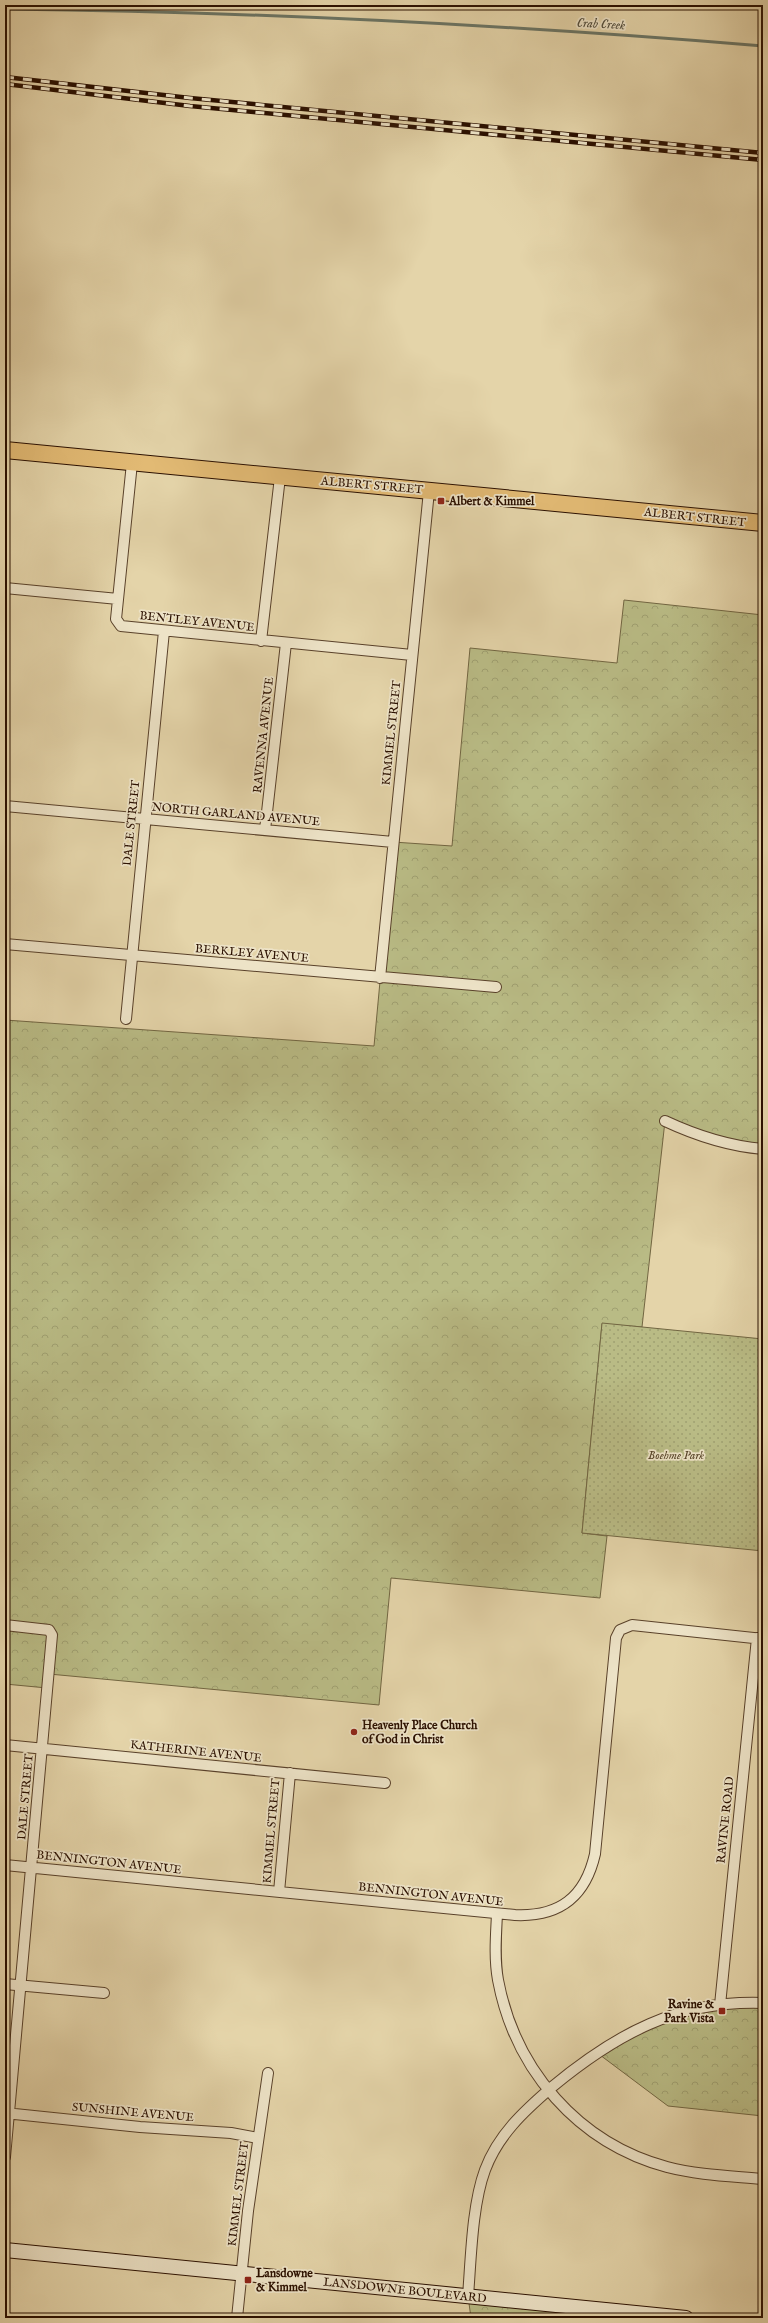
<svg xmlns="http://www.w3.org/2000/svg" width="768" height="2323" viewBox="0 0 768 2323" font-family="'IM FELL English',serif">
<defs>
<pattern id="forest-crowns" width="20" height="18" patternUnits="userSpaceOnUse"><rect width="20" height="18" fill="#b9bb85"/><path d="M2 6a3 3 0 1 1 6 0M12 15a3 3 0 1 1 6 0" fill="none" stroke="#9fa071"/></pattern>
<pattern id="park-dots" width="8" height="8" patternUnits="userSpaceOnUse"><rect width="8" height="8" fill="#b9bb85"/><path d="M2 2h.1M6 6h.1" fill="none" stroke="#9fa071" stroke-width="1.8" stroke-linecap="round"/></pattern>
</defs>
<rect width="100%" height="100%" fill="#e4d4a9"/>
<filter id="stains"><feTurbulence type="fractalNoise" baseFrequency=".005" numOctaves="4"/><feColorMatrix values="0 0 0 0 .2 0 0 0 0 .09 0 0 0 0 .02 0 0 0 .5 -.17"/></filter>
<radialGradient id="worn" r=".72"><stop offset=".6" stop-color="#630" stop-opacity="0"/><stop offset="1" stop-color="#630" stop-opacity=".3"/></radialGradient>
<path fill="url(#forest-crowns)" stroke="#726642" d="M624,600l139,15v534l-98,-28 -23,206 -40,-3 -20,209 25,3 -7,62 -209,-20 -12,127 -330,-31 -2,14 -42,-4v-664l369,26 19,-204 59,4 18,-198 147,15z
M763,2003v113l-95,-10 -72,-54 80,-38z
M468,2296l187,22h-184z"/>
<path fill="url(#park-dots)" stroke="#726642" d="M602,1323l161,16v212l-181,-18z"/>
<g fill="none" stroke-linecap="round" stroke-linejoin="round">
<path stroke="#6b7565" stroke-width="3" d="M5,9c253,3 506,16 758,37"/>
<g stroke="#59412a" stroke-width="12">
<path id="street" d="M132,463l-16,156 5,7 291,29
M5,588l113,11
M261,641l19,-164
M5,806l388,36
M265,830l21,-187
M5,944l491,43
M380,978l49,-487
M126,1019l38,-388
M665,1121c32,15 63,25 98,28
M5,1625l44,5 3,5 -47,522
M5,1745l380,38
M5,1865l510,50c44,2 70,-17 80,-61l21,-216 4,-8 12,-5 131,14
M279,1892l11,-119
M497,1914c-1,21 -3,44 1,66 17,90 80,163 169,187 31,8 64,9 96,12
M5,1984l99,9
M720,2005l37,-367
M5,2113l135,14 91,6 27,5
M468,2296c3,-37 4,-91 17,-126 13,-35 39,-59 67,-83 64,-53 126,-87 211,-84
M237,2318l11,-107 20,-138"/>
</g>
<g stroke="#2b1000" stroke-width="16">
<path id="secondary" d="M5,2250l681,68"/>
</g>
<g stroke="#2b1000" stroke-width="18">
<path id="primary" d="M5,450l758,73"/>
</g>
<use href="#street" stroke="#ede3c7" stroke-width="10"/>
<use href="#secondary" stroke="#ede3c7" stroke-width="14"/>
<use href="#primary" stroke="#e2ba74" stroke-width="16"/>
<g stroke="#2b1000" stroke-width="4.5">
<path id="rail" d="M5,77l185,21 573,55
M5,84l185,22 573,54"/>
</g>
<use href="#rail" stroke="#ede3c7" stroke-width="3" stroke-dasharray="9" stroke-linecap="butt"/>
</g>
<g fill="#8f2418" stroke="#ede3c7" stroke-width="1.5">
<rect x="437" y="497" width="8" height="8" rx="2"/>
<circle cx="354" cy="1732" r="4"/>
<rect x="718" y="2007" width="8" height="8" rx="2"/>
<rect x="244" y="2276" width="8" height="8" rx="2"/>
</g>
<g text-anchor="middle" stroke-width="3.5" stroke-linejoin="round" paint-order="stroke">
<g font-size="12" fill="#2b1000" stroke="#ede3c7">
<text transform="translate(372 485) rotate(5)" y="4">ALBERT STREET</text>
<text transform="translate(695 517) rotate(6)" y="4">ALBERT STREET</text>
<text transform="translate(197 621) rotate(6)" y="4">BENTLEY AVENUE</text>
<text transform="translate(391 733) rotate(-84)" y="4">KIMMEL STREET</text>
<text transform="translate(263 735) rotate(-84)" y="4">RAVENNA AVENUE</text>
<text transform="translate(236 814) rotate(5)" y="4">NORTH GARLAND AVENUE</text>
<text transform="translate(131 823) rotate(-84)" y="4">DALE STREET</text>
<text transform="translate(252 953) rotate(5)" y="4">BERKLEY AVENUE</text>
<text transform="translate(196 1751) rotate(6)" y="4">KATHERINE AVENUE</text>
<text transform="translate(25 1797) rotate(-85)" y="4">DALE STREET</text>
<text transform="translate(725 1820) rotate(-84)" y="4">RAVINE ROAD</text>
<text transform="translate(271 1831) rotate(-85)" y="4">KIMMEL STREET</text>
<text transform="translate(109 1862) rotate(6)" y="4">BENNINGTON AVENUE</text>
<text transform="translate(431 1894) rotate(6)" y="4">BENNINGTON AVENUE</text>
<text transform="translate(133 2112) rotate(5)" y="4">SUNSHINE AVENUE</text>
<text transform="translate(238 2194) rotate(-83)" y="4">KIMMEL STREET</text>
<text transform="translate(405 2290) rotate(6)" y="4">LANSDOWNE BOULEVARD</text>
</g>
<g font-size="12" font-weight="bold" fill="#2b1000" stroke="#ede3c7" text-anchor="start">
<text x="449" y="505">Albert &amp; Kimmel</text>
<text x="362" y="1729">Heavenly Place Church<tspan x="362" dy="14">of God in Christ</tspan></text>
<text x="714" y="2008" text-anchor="end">Ravine &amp;<tspan x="714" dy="14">Park Vista</tspan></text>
<text x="256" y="2277">Lansdowne<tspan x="256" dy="14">&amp; Kimmel</tspan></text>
</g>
<g font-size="12" font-style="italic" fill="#564328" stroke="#ede3c7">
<text x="676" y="1459">Boehme Park</text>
</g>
<g font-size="13" font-style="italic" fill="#504b3b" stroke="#ede3c7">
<text transform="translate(601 23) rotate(3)" y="5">Crab Creek</text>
</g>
</g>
<rect width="768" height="2323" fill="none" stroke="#e4d4a9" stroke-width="20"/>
<rect x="6" y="6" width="756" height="2311" fill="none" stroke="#2b1000" stroke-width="2"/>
<rect x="10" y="10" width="748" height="2303" fill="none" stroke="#2b1000"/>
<rect width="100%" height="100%" filter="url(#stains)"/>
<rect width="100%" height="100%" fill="url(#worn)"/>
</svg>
